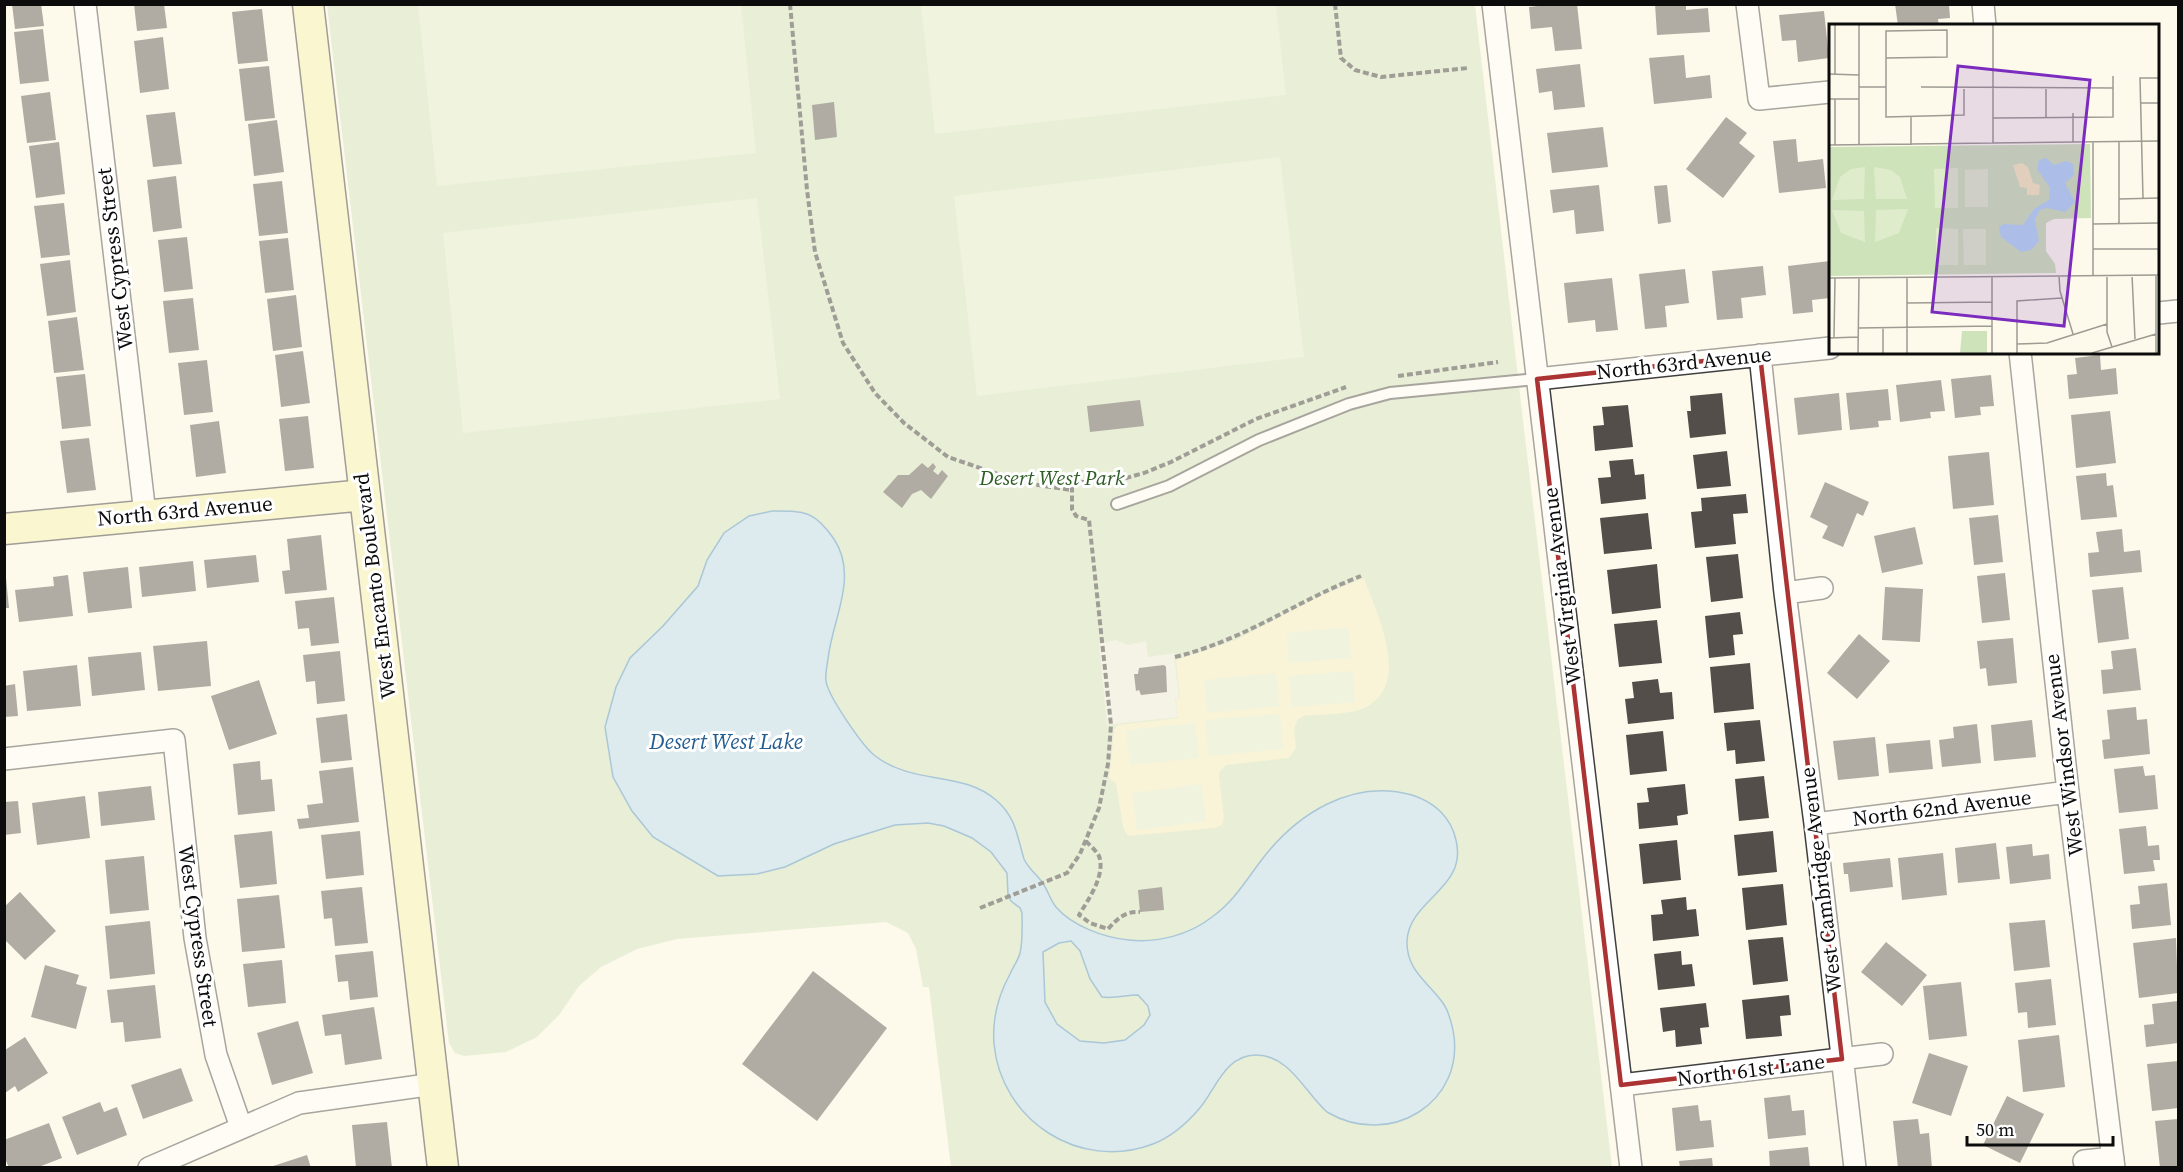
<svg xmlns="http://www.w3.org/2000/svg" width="2183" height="1172" viewBox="0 0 2183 1172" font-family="'Source Serif 4',serif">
<rect width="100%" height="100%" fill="#fdfaec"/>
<path fill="#cee3ba" d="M327,5h1148l49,424 88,738h-661l-22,-180h-6l-7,-38 -8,-16 -22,-11 -209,17 -40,10 -36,18 -22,19 -20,29 -22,22 -31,15 -42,4 -9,-3 -6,-10z"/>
<path fill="#f4eabe" d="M1364,578c13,37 49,106 0,130 -15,7 -43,6 -60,8l-6,3 -4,10 2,19 -7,10 -63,7 -6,6 -1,5 5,42 -2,7 -7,3 -87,8 -5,-9 -7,-44 -7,-4 5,-49 4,-5 60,-7 -2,-18 4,-1 -4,-39 60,-20 84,-44z"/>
<path fill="#dfeccb" d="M418,5h323l15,148 -319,33z
M921,5h355l10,90 -351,39z
M1280,157l24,200 -327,39 -23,-200z
M757,198l23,201 -317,34 -20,-200z
M1348,627l3,31 -62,5 -2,-30z
M1353,671l2,31 -63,5 -3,-31z
M1276,673l3,33 -72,7 -3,-33z
M1280,714l3,35 -74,7 -4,-36z
M1195,723l4,35 -69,7 -4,-35z
M1201,784l5,37 -69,9 -5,-37z"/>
<path fill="#ece8dd" d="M1116,640l12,5 18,-4 2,16 26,-4 5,46h-4l3,18 -71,8 -8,-82z"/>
<path fill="#b6d7ef" stroke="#4589be" stroke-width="1.5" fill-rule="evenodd" d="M772,511c32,0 42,-1 62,28 25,38 -2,81 -6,120 -1,7 -3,16 -2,22 2,15 36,64 48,74 39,31 88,15 122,45 20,17 21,36 28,59 4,9 12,15 18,23 6,8 8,18 14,25 16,19 49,31 73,33 29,3 60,-5 83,-23 21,-15 33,-35 48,-55 35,-47 91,-84 152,-67 22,7 39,22 44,45 12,49 -47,59 -49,101 -1,29 21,41 36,62 5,7 8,18 10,27 14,73 -64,119 -126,82 -22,-19 -37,-57 -71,-57 -31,0 -40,34 -57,54 -12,14 -28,28 -46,35 -74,28 -152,-24 -159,-100 -2,-25 4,-48 16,-70 3,-7 8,-13 10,-21 3,-13 2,-27 2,-40l-2,-5 -9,-7 -3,-6 -1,-22 -16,-21 -19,-14 -28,-12 -16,-3 -33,2 -61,19 -49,23 -28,7 -39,2 -65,-39 -21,-26 -19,-34 -8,-50 11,-40 14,-29 33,-32 35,-40 9,-26 17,-27 25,-17zM1071,941l9,10 10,28 12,18c13,2 23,-2 36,-2l10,11 2,9 -6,10 -19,15 -21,3 -24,-2 -23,-17 -12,-22 -2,-50 16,-9z"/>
<path fill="#534e49" d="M12,4h29l3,22 -29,3z
M134,4h30l3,24 -30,3z
M1555,4h22l5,45 -27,2 -3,-24 -21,2 -2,-22z
M1655,4h31v6l22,-2 2,24 -53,3z
M1895,4h54l1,14 -12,1 1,7h-41z
M262,9l6,52 -30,3 -6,-52z
M1824,11l5,47 -31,4 -2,-22 -14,1 -3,-26z
M43,29l6,52 -29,3 -6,-52z
M163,37l6,52 -29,4 -6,-52z
M1684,55l2,23 24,-3 2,23 -58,6 -5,-46z
M1580,64l5,43 -31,3 -2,-19 -13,2 -3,-24z
M269,66l6,52 -30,3 -6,-52z
M50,92l6,48 -29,3 -6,-47z
M834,102l3,35 -22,3 -3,-35z
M175,112l7,52 -29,3 -7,-52z
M1726,117l21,16 -8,10 16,13 -32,42 -37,-29z
M277,120l7,52 -30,4 -6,-52z
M1603,127l5,40 -56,6 -5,-40z
M1796,139l2,23 25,-3 3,29 -47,5 -6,-52z
M59,142l6,52 -29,4 -7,-52z
M176,176l6,52 -29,4 -6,-52z
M282,181l6,52 -29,3 -6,-52z
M1599,185l5,46 -28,3 -2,-24 -21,3 -3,-23z
M1667,185l4,37 -13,2 -4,-38z
M64,203l6,52 -29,3 -7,-52z
M187,237l6,52 -29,3 -6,-52z
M288,238l6,52 -29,3 -6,-52z
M70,260l6,52 -29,4 -7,-52z
M1830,261v37l-18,2 1,12 -20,2 -5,-48z
M1763,266l3,29 -25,3 2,20 -26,2 -5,-49z
M1685,269l4,34 -24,3 2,21 -22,2 -6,-55z
M1612,278l6,52 -22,2 -1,-12 -27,3 -4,-40z
M296,295l6,52 -29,4 -6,-52z
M193,298l6,52 -30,3 -6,-52z
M77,317l7,53 -30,3 -6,-52z
M303,351l7,52 -29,4 -6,-52z
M2100,355l1,15 15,-2 2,26 -49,5 -2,-24 10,-1 -2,-16z
M207,360l6,52 -29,3 -6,-52z
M85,374l6,52 -29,3 -6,-52z
M1991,375l3,31 -14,1 1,8 -26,3 -4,-39z
M1941,380l4,31 -15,1 1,6 -31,4 -4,-37z
M1888,389l3,31 -13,1 1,6 -29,3 -4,-37z
M1722,393l4,41 -36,4 -3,-27h4l-1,-15z
M1839,393l3,37 -44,5 -4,-37z
M1140,400l4,26 -54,6 -3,-26z
M1628,405l5,42 -38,4 -2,-25 11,-1 -2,-18z
M2110,411l6,52 -40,5 -5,-53z
M308,416l6,52 -29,3 -6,-52z
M219,421l7,52 -30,4 -6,-52z
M89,438l7,52 -29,3 -7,-52z
M1727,451l4,35 -34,3 -4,-34z
M1989,452l5,53 -41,4 -5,-53z
M1633,459l2,16 9,-1 2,25 -45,5 -3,-26 13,-1 -2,-16z
M922,463l6,5 5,-5 3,4 -3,4 5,4 4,-5 6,6 -17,23 -10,-9 -9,4 -10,14 -19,-16 15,-17h11z
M2106,473l1,13 6,-1 4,32 -36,3 -5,-44z
M1825,482l44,20 -6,14 -6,-3 -14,34 -21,-9 6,-12 -18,-9z
M1746,494l2,19 -15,1 3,30 -41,4 -4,-36 11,-1 -1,-13z
M1648,513l4,36 -48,5 -4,-36z
M1998,515l5,47 -29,3 -5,-47z
M1915,527l8,37 -41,9 -8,-37z
M2122,529l2,23 16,-2 2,22 -52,5 -2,-24 11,-1 -3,-20z
M321,535l6,55 -42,4 -3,-23 8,-1 -3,-31z
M1738,554l5,44 -32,4 -5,-45z
M256,555l3,27 -52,6 -3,-28z
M193,561l3,30 -54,6 -3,-30z
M1657,564l4,44 -49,6 -5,-44z
M128,567l4,41 -44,5 -5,-41z
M2005,573l5,47 -28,3 -5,-47z
M68,575l5,41 -54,6 -4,-32 39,-4 -1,-9z
M4,578h2l3,30h-5z
M1885,587l38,2 -3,53 -38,-2z
M2123,587l6,52 -31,4 -6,-53z
M334,597l5,46 -28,3 -2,-18 -11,1 -3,-28z
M1740,612l3,22 -10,1 2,20 -26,3 -4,-42z
M1657,620l5,43 -43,4 -5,-43z
M1859,634l31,27 -33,38 -30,-26z
M2013,638l4,45 -29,3 -2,-18 -6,1 -3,-28z
M207,641l4,45 -53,5 -5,-45z
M2136,648l5,42 -38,4 -2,-24 12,-1 -2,-18z
M340,651l5,50 -28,3 -2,-23 -9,1 -3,-27z
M141,652l4,38 -53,6 -4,-39z
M1750,663l4,46 -40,4 -4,-46z
M77,665l4,41 -54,5 -4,-40z
M1164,665l2,2 1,25 -26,3 -2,-5 -3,1 -2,-17h4l1,-6z
M1658,679l2,14 12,-1 2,27 -46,5 -3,-25 9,-1 -2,-16z
M259,680l18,54 -48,16 -18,-54z
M15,684l3,32 -14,1v-31z
M2136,707l1,13 10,-1 3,35 -46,5 -2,-19 8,-1 -3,-29z
M347,714l5,46 -31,3 -5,-45z
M1760,720l5,41 -29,3 -1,-14 -8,1 -3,-28z
M2032,720l4,37 -42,4 -3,-36z
M1977,724l4,39 -39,4 -3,-27 15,-2 -1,-11z
M1663,731l4,40 -37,4 -4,-40z
M1875,737l4,39 -41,4 -5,-39z
M1930,740l3,29 -44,4 -3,-29z
M260,761l1,19 11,-1 3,32 -37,4 -5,-51z
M2143,766l2,10 10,-1 3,34 -39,4 -5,-44z
M353,767l6,55 -60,7 -2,-10 12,-1 -2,-13 16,-2 -4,-32z
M1764,776l5,42 -30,3 -4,-42z
M1685,784l3,30 -11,2 1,9 -39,4 -2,-26 12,-1 -2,-14z
M151,786l4,34 -54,6 -3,-34z
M85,796l5,42 -53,7 -5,-42z
M18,801l3,32 -17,2v-33z
M2146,826l2,20 11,-1 1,15h-7l2,11 -31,3 -5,-45z
M272,831l5,53 -37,4 -6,-53z
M360,831l4,44 -38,4 -5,-44z
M1773,831l4,41 -39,4 -4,-41z
M1677,840l4,40 -38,4 -4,-40z
M1996,843l4,36 -42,4 -3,-35z
M2032,844l1,12 16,-2 2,25 -41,5 -4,-37z
M1943,853l4,42 -45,5 -4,-42z
M144,856l5,54 -39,4 -5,-54z
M1890,858l3,29 -43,5 -2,-18h-4l-1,-11z
M2167,883l4,42 -39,4 -2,-24 10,-1 -2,-18z
M1783,884l4,41 -41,5 -4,-42z
M362,887l6,56 -33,3 -3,-28 -8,1 -3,-28z
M1162,887l2,23 -24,2 -2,-22z
M20,892l36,39 -31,29 -21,-21v-32z
M279,895l6,53 -43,4 -5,-53z
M1686,897l1,13 9,-1 3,27 -46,5 -2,-26 12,-1 -2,-14z
M2045,920l5,47 -36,4 -5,-48z
M150,921l5,53 -45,5 -5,-53z
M1783,937l5,44 -35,4 -5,-45z
M2176,938l2,55 -39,5 -6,-55z
M1886,942l41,33 -25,31 -41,-34z
M373,951l5,46 -28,3 -2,-19 -10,1 -3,-27z
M1681,951l1,14 10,-1 3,22 -37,4 -4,-36z
M282,960l4,43 -38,4 -5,-43z
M45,965l34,10 -3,9 11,3 -11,42 -45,-12z
M813,971l74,57 -70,93 -75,-57z
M2051,979l5,46 -28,3 -1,-16 -9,1 -3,-30z
M1961,982l6,54 -38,4 -6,-54z
M155,985l6,53 -36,4 -2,-20 -12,1 -4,-33z
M1789,995l2,20 -11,1 2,20 -36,3 -4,-39z
M2178,1001v42l-32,4 -2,-22 10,-1 -2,-20z
M1706,1003l3,24 -9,1 2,16 -26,3 -1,-17 -12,2 -3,-24z
M374,1007l8,52 -37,6 -4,-31 -16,2 -3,-21z
M298,1021l15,52 -41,12 -15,-52z
M2059,1035l6,52 -42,5 -5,-52z
M25,1037l23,36 -30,19 -3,-6 -10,7v-43z
M1929,1053l39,13 -17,50 -39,-13z
M2178,1061v47l-26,3 -5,-47z
M181,1068l12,33 -50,18 -12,-34z
M1790,1095l2,16 12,-1 2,25 -38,4 -4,-41z
M2007,1096l37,18 -24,49 -37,-18z
M100,1102l4,10 13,-5 10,28 -50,20 -15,-38z
M1698,1105l2,16 11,-1 3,27 -38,4 -4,-43z
M1918,1119l2,15 9,-1 3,35h-34l-5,-47z
M2178,1119v49h-18l-5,-47z
M387,1122l5,46h-36l-4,-43z
M49,1123l13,35 -26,10h-27l-5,-12v-16z
M1808,1147l2,21h-40l-1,-17z
M307,1155l4,13h-41v-1z
M1712,1158l1,10h-33l-1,-7z"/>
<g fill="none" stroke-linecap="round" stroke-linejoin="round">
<g stroke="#3f3f3f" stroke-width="14">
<path id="lane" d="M1117,504l52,-18 90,-46 90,-36 41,-11 147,-14"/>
</g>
<g stroke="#3f3f3f" stroke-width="24">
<path id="street" d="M85,4l60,510
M1493,4l138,1164
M1747,4l12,95 71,-7
M1983,4l2,22
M2158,313l20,-2
M2020,352l48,440 46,376
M1760,355l25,238 30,231 40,344
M1537,379l293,-31
M1785,593l37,-5
M4,759l170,-19 21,198 21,117 25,72
M1815,824l253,-32
M1621,1085l261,-31
M2084,1161l29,-3
M149,1168l150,-65 135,-19"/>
</g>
<g stroke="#2e2e2e" stroke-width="33">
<path id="secondary" d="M308,4l135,1164
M4,529l361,-34"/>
</g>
<path stroke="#2e2e2e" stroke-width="4" stroke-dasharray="6 3" stroke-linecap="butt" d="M790,4l17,186 8,62 28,91 32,50 29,30 44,34 76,26 47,7
M1335,4l6,54 14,12 26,7 87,-9
M1398,376l100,-14
M1175,657c70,-17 121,-56 186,-81
M1086,841c4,5 10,9 13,15 7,19 -11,44 -20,59l11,8 18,6c9,-10 17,-18 32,-17
M980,908l87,-35 13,-19 19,-46 9,-44 3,-39 -22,-205 -13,-4 -4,-7v-26l54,-5 18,-5 27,-11 85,-43 90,-32"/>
<use href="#lane" stroke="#fff" stroke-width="10"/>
<use href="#street" stroke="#fff" stroke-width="21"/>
<use href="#secondary" stroke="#f6f1ae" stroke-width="30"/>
</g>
<path d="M0 0H2183V1172H0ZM1760,355l82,704 -221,26 -84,-706z" fill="#fdfaec" fill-opacity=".55" fill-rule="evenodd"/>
<path fill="none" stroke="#ac3334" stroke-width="4.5" stroke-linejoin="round" d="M1760,355l82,704 -221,26 -84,-706z"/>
<g text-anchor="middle" stroke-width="6" stroke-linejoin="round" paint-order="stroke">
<g font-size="21" fill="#0c0c0c" stroke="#fff">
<text transform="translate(115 259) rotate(-97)" y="7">West Cypress Street</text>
<text transform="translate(1684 363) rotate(-6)" y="7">North 63rd Avenue</text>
<text transform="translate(185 511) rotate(-5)" y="7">North 63rd Avenue</text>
<text transform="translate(375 586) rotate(-97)" y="7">West Encanto Boulevard</text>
<text transform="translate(1562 586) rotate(-97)" y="7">West Virginia Avenue</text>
<text transform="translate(2064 755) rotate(-97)" y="7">West Windsor Avenue</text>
<text transform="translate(1942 808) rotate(-7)" y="7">North 62nd Avenue</text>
<text transform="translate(1821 880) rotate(-97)" y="7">West Cambridge Avenue</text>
<text transform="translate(198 936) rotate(82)" y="7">West Cypress Street</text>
<text transform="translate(1751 1070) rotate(-7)" y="7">North 61st Lane</text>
</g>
<g font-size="21" font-style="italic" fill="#2d5c24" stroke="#fff">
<text x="1052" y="485">Desert West Park</text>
</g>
<g font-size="22" font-style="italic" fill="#235c8f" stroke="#fff">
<text x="726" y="749">Desert West Lake</text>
</g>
</g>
<g transform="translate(1829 24)">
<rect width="330" height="330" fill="#fdfaec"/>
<path d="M261,120l1,74 -37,1 -8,4v28l9,13 1,9 -227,3v-129zM133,307h25v22h-27z" fill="#cee3ba"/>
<path d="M193,139l6,4 5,16 7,2 -1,10h-12v-7l-7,-1 -7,-22z" fill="#f4eabe"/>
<path d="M36,143l-1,32 -32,1 8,-23 11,-8zM45,143l17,3 9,7 7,22h-31zM129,144v40h-23l-1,-39zM159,145v38h-23v-37zM79,185l-9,24 -24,9 1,-32zM3,186l32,1 1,31 -24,-9zM107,204l22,1v36h-22zM134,205h23v36h-22z" fill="#dfeccb"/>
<path d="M217,134l8,7 12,-4 7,3 1,11 -9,8 10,19 -10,10 -18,-4 -7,2 -5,9 4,22 -8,9 -10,2 -20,-15 -2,-10 5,-3 19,1 11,-16 15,-9 1,-12 -13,-19 2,-9z" fill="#b6d7ef"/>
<path fill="none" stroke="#9d9b92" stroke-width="1.5" d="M30,1v120M57,34l61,-1v-27l-61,1v86l78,-2v-26M0,50l30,1M6,50v-49M30,63h27M92,63l192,1M217,65v28M0,75h30M6,75v46M311,79h19M244,89v29M82,92v29M164,94l120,-1v-41M290,118v82M164,119v-118M0,121l330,-4M314,174l-3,-120h19M290,175l40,-1M264,200l66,-1M264,225h66M264,251v-133M278,251v57l5,15M303,251l3,64M327,251v78M230,252l1,15 13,43M78,253v76M0,254l330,-3M78,279l85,-1M30,304l133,-2M5,313l1,-59M0,314l29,-1M188,320l30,-1 60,-19M29,329l1,-75M54,329v-26M163,329v-76M188,329v-52l45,-3M263,329l64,-19"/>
<path fill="#7b2cbf" fill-opacity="0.15" stroke="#7b2cbf" stroke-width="3" d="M129,42l132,14 -26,246 -132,-14z"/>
<rect width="330" height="330" fill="none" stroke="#0c0c0c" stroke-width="3"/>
</g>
<rect width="2183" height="1172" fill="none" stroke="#0c0c0c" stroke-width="12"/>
<path d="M1967 1136v9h146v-9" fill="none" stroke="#0c0c0c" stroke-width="3"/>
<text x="1976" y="1136" font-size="18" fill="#0c0c0c" stroke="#ffffff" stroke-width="4.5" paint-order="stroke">50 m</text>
</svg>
